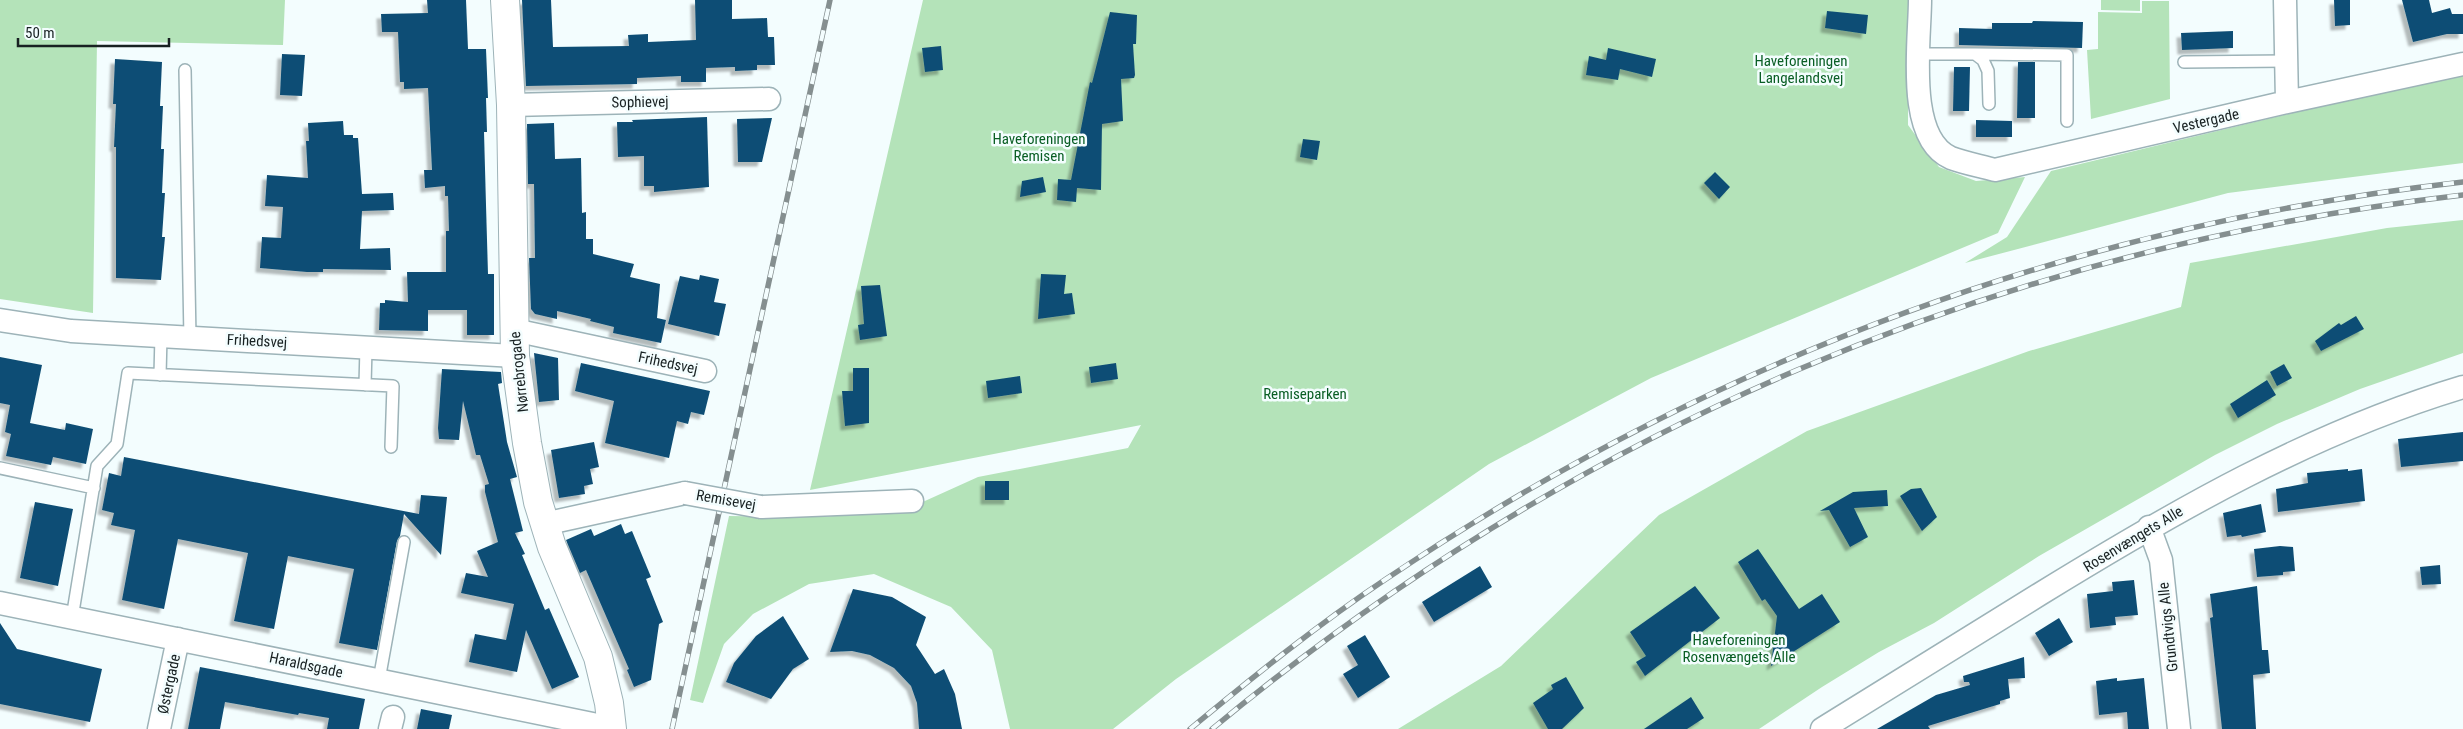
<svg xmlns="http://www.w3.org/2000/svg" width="2463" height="729" viewBox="0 0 2463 729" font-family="'Roboto Condensed',sans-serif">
<defs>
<filter id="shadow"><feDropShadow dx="-4.5" dy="4.5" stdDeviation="1" flood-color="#0004"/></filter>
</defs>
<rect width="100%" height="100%" fill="#f3fdfe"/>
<path fill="#b4e3b9" d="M0,0h285l-2,45 -186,-4 -4,272 -93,-14z
M923,0h985v125l31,42 37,14 49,-4 -27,56 -347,145 -162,86 -313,215 -63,50h-103l-18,-79 -41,-43 -77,-33 -65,10 -56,30 -29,30 -21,59 -13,-3 39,-184 92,1 84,-7 73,-33 150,-29 13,-23 -331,65z
M2101,0h39v11l-39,-1z
M2142,1h27l1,98 -79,20 -4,-69 11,-1v-37l44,1z
M2463,72v91l-235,30 -263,70 42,-26 44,-66z
M2463,220v133l-103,36 -83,35 -62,31 -176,101 -105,67 -55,29 -57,35 -63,42h-361l103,-63 158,-151 148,-84 222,-80 152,-44 9,-44 197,-35z"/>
<path fill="#0f4e74" filter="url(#shadow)" d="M427,0h39l2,49h18l2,49h-2l1,34h-3l2,73 2,69h6v61h-27v-25h-39v21l-49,-1 1,-27h5v-3l23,2 -1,-30h39v-41h3l-1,-35h-3v-10l-20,2 -1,-18h8l-4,-82 -24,1v-7h-4l-2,-50h-16l-1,-18 47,-1z
M522,0h29l2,47 76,-1 -1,-11 20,-1v8l48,-2 -1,-40h37v19l35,-1 1,19h6l1,28h-18v5l-22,1v-4l-29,1v14h-25v-6l-44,2v6l-111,2z
M2334,0h16v25l-15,1z
M2402,0h27l3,13 18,-5 2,6h11v20h-16l-34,8z
M1827,11l41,4 -2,19 -41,-6z
M1110,12l27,3 -1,29h-3l2,31 -1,3 -13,1 2,42 -21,3 -1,66 -24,-2 -1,14 -19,-2 1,-21 13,1 19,-98 2,1z
M2033,21l50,1 -1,26 -123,-3v-17l33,1v-6h40z
M2233,31v17l-51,2 -1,-17z
M941,46l2,24 -18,2 -3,-24z
M1608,48l48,11 -4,18 -32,-8 -2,11 -32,-5 3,-19 17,4z
M282,54l23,1 -3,41 -22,-1z
M115,59l47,3 -2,44h3l-2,43h3l-2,44h3l-3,44h3l-4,43 -45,-2v-131h-2l2,-43h-3z
M2018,62h17v56h-18z
M1954,67h16l-1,44h-16z
M707,117l2,70 -55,5v-6h-10v-30l-26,1 -1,-35h16l-1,-2z
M772,118l-10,44h-24l-1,-43z
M1976,120l36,1v16h-36z
M343,121l1,14h9v3h5l4,56 31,-1 1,17 -32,1 -2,38 30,-1 1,22 -68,-1v3h-16l-47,-4 2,-31 19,1 2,-31 -18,-1 2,-31 41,3 -2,-37h3l-1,-18z
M554,123l1,36 26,-1 1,55 4,-1v27h7v15l41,10 -4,13 30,7 -3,34 9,2 -5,23 -48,-10 1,-6 -24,-6 1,-2 -34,-8v8l-22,-5 -4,-5 -2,-51h6l-1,-74h-6l-1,-60z
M1303,139l17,2 -3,19 -17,-3z
M1715,172l15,15 -11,12 -15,-16z
M1043,177l3,15 -26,5 2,-16z
M1041,274l25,1 -2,19 8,-1 3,21 -37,5z
M700,275l19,4 -5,23 12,2 -7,32 -51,-12 12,-48 19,4z
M880,285l7,51 -27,4 -2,-15 6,-1 -3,-38z
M2356,316l8,13 -43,22 -6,-10 24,-18 2,2z
M534,353l24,5 1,42 -20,2z
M0,357l42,8 -12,58 35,7 1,-7 27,6 -7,35 -33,-7 -2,8 -45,-9 5,-22 -6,-2 5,-27 -10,-2z
M581,363l129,28 -6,24 -13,-3 -3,12 -11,-3 -8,37 -64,-15 9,-42 -39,-10z
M1116,363l2,16 -27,4 -2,-16z
M2284,364l8,14 -15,8 -7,-14z
M853,368h16v55l-24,3 -3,-35h11z
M442,369l59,3 1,11 -4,1 9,58 10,35 -7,2 13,52 -8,2 10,21 -3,1 23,55 4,-2 30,69 -27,12 -26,-59 -9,42 -48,-10 6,-28 31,6 8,-36 -53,-11 5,-20 22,4 -11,-26 21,-9 -13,-50v-7l4,-1 -9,-29h-4l-13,-54 -4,39 -20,-1 -1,-11z
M1020,376l2,17 -34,5 -2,-17z
M2267,380l9,15 -38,23 -8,-14z
M2463,432v29l-62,6 -3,-28z
M594,442l5,25 -9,2 3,15 -9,2 1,8 -26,4 -8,-48z
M124,457l295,57 2,-19 26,2 -6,58 -37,-41 -4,22 -3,5 -20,109 -38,-7 15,-74 -66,-13 -14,73 -40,-8 14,-68 -70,-14 -14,70 -42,-9 13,-70 -24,-5 3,-12 -12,-3 7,-37 12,3z
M2348,469v2l14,-2 3,32 -87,11 -2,-23 32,-6 -1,-10z
M985,481h24v19h-24z
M1921,488l16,29 -15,14 -22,-35 11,-7z
M1887,490l1,16 -34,2 14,29 -18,10 -21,-37 -9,1 33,-19z
M35,502l38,7 -15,77 -38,-8z
M2261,504l5,28 -24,5 -1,-2 -14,2 -4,-24z
M621,524l4,10 7,-3 19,46 -5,2 17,43 -4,2 -8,56 -17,7 -7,-17 2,-1 -43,-99 -6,3 -14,-33 25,-11 3,7z
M2280,546l13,1 2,24 -12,1v3l-26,2 -3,-28z
M1758,549l41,60 23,-15 18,28 -69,44 6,-50 -12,-17 -3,2 -24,-39z
M2440,565l1,19 -19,1 -2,-18z
M1480,566l12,21 -58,35 -12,-20z
M2134,580l4,35 -23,2 1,8 -26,3 -3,-34 26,-3 -1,-9z
M1695,586l25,32 -75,58 -9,-14 10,-6 -16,-24z
M2257,586l5,64h6l2,23 -17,2 3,54h-34l-12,-111 3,-1 -3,-23z
M853,589l39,8 34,20 -10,28 19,29 9,-5 11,25 7,35h-43l-2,-26 -6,-17 -17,-18 -24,-13 -18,-4 -22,1z
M783,616l26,43 -16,10 -22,30 -45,-17 8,-19 22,-27z
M2059,618l14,24 -24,14 -14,-23z
M0,623l17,26 85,20 -12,53 -90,-18z
M1365,635l25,42 -32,21 -15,-24 15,-9 -11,-19z
M2024,657l1,21 -17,1 2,19 -10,3v3l-72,22 2,3h-53l59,-34 34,-10 -1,-3h-5l-1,-6z
M200,667l165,32 -6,30h-32l2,-11 -30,-5 -1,2 -73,-13 -5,27h-32z
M1566,677l18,31 -22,21h-14l-15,-26 20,-14 -2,-4z
M2117,678v3l27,-3 5,51h-21l-1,-17 -28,3 -3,-34z
M1691,697l13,21 -17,11h-43z
M421,709l31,6 -3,14h-32z"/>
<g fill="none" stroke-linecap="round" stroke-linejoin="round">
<g stroke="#9db3b8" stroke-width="14">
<path id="service" d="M1919,54h56l8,6 5,11 1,33
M1975,54l92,1v66
M2184,62l102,-1
M185,70l5,268
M160,375l1,-39
M365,385l1,-37
M0,468l94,20
M72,618l25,-152 20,-22 11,-71 265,13 -2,61
M379,680l25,-138"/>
</g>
<g stroke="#9db3b8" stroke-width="25">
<path id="minor" d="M1920,0c0,41 -15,138 31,158 13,5 30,8 44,12l292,-68 176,-38
M2285,0l2,102
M511,105l258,-6
M0,320l71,11 444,25
M514,330l191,41
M761,507l151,-6
M544,524l141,-31
M2149,527l12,33 18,169
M0,603l612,125
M159,729l19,-90
M390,729l3,-12
M1822,729c73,-45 146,-90 218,-135 135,-83 270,-161 423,-207"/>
</g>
<g stroke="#9db3b8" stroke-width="30">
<path id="tertiary" d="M505,0l6,105 4,251 12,87 11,59 14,45 46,110 11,46 3,26"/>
</g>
<use href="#service" stroke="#fff" stroke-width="11"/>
<use href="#minor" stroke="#fff" stroke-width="22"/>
<use href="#tertiary" stroke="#fff" stroke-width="28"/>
<g stroke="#858f90" stroke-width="5.5">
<path id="rail" d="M672,729l158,-729
M1190,729c63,-52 127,-104 196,-150 327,-220 685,-353 1077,-397
M1212,729c362,-300 783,-480 1251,-534"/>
</g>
<use href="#rail" stroke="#f3fdfe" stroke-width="4" stroke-dasharray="11" stroke-linecap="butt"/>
<g stroke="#9db3b8" stroke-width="25" stroke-linecap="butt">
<path id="minor-bridge" d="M685,493l76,14"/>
</g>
<use href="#minor-bridge" stroke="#fff" stroke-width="22"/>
</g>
<g text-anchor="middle" stroke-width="5" stroke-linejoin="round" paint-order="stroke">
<g font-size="15" fill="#095e24" stroke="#f3fdfe">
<text x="1801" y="66">Haveforeningen<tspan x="1801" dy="17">Langelandsvej</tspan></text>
<text x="1039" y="144">Haveforeningen<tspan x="1039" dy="17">Remisen</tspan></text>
<text x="1305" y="399">Remiseparken</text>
<text x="1739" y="645">Haveforeningen<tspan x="1739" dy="17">Rosenvængets Alle</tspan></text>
</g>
<g font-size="15" fill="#182122" stroke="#f3fdfe">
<text transform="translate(640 102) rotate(-1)" y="5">Sophievej</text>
<text transform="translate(2206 121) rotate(-13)" y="5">Vestergade</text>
<text transform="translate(257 341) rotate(3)" y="5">Frihedsvej</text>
<text transform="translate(668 363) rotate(12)" y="5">Frihedsvej</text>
<text transform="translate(519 372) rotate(-96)" y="5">Nørrebrogade</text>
<text transform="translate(726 500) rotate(10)" y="5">Remisevej</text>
<text transform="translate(2133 539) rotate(-31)" y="5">Rosenvængets Alle</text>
<text transform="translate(2168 627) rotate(-96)" y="5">Grundtvigs Alle</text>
<text transform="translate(306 665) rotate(12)" y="5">Haraldsgade</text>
<text transform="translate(169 684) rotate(-78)" y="5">Østergade</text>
</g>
</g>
<path d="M18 38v8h151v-8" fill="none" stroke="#182122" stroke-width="2.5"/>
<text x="25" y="38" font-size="15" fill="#182122" stroke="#f3fdfe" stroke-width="4" paint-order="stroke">50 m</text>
</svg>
